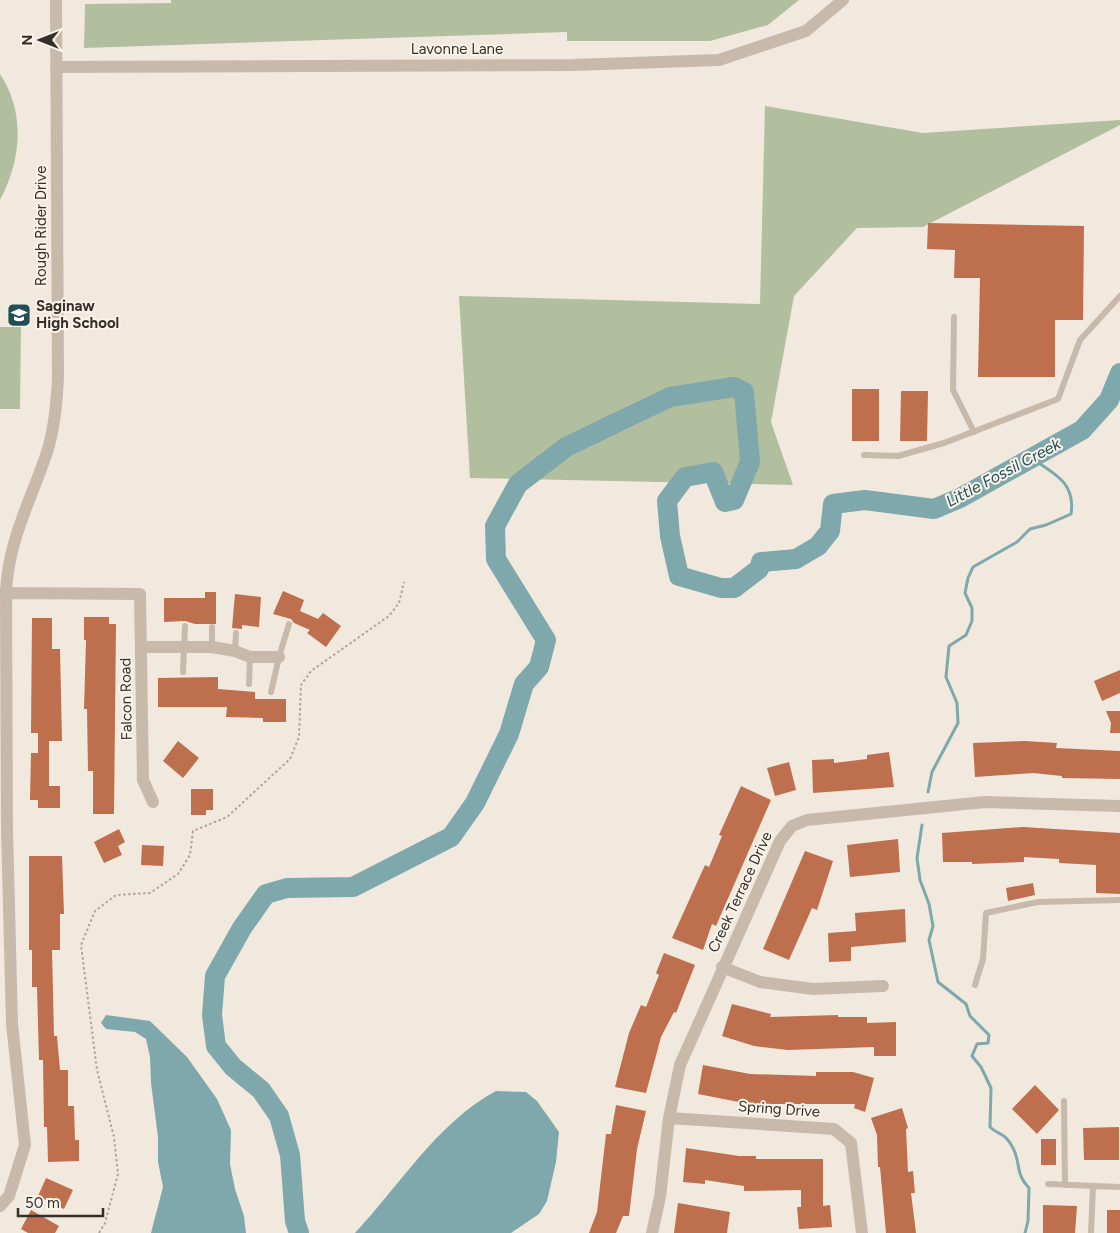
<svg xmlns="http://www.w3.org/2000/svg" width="1120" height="1233" viewBox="0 0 1120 1233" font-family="Figtree,sans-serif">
<rect width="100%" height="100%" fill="#f1e9de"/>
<path fill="#b2bf9e" d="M171,0h628l-31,25 -58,16h-143v-9l-483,16 1,-44 86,-1z
M0,74c26,39 21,87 0,126z
M765,106l158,27 197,-13v5l-197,102 -66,1 -63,68 -23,126 22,63 -323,-7 -11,-182 301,8z
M0,327h21l-1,82h-20z"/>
<path fill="#7ea8ac" d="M106,1015l44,6 37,36 30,42 14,31 -1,34 5,25 9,27 2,17h-95l12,-46 -5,-25v-25l-7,-54 -1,-26 -4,-18 -11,-7 -29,-3 -5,-6z
M496,1091l30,1 11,9 22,31 -3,30 -9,39 -8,13 -28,19h-156c45,-48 82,-110 141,-142z"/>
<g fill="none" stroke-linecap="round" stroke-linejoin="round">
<path stroke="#7ea8ac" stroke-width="3" d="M928,792l4,-20 26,-49 -1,-20 -11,-26 3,-31 17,-11 6,-14v-13l-7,-15 3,-15 5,-11 44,-25 13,-13 16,-4 25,-11c5,-32 -18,-41 -40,-56
M922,825l-5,33 3,22 9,24 4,22 -4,14 9,42 28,22 4,12 19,19 -1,8 -11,1 -5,12 9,11 10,21 -1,39c9,9 14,4 23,21 8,15 2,26 16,40l-1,33 -3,12"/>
<path stroke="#7ea8ac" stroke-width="20" d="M299,1233l-4,-12 -5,-66 -11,-39 -18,-26 -28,-23 -17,-21 -4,-31 3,-39 27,-48 24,-34 21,-6 66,-1 98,-50 24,-34 34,-69 15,-50 15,-17 7,-27 -50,-81 -1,-33 23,-42 48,-37 104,-50 64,-10 10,5 6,70 -16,38 -9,2 -12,-30 -28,5 -18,24 3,35 9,40 42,12h13l25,-19 2,-7 35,-3 22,-13 12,-15 3,-27 32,-4 69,9 26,-11 122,-68 27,-30 11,-27"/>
</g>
<path fill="#be6f4e" d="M928,223l156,3 -1,94h-28v57h-77l2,-99h-26l1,-28 -28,-1z
M852,389h27v52h-27z
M901,391h27l-1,50h-27z
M283,591l21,9 -4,11 18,8 5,-6 18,13 -15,21 -19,-14 3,-3 -16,-7 -3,-4 -18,-5z
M205,592h11v32h-21l-10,-3 -21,1v-24h41z
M235,594l26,3 -2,30 -17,-2v4l-10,-1z
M84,617h25v7h7l-2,190h-21v-43h-5l-1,-62h-3l2,-69h-2z
M32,618h20v31h8l2,92h-13v45h11v22h-22v-8h-8l1,-47h7v-20h-7z
M1120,670v23l-18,8 -8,-20z
M218,677v12l37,3v7h31v23h-23v-4l-37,-1 1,-10h-69v-29z
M1106,711h14v22h-10l1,-10z
M178,741l21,17 -16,20 -20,-17z
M1025,741l32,2 -1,5 64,3v28l-58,-1v-2l-29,-3 -58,4 -2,-34z
M889,752l5,35 -81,6 -1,-33 22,-1v4l33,-4v-4z
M789,762l7,28 -21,6 -8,-28z
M741,786l30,14 -55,126 -4,-2 -9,26 -31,-12 33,-73 4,2 13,-31 -3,-1z
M191,789h22v21h-7v5h-15z
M1023,827l97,6v61l-24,-1v-28l-37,-2v-4l-35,-2v5l-52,2v-2h-29l-1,-29z
M119,829l6,13 -7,4 4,9 -18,8 -10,-21z
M898,839l2,33 -50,5 -3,-32z
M142,845l22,1 -1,20 -22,-1z
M805,851l28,10 -16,49 -5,-2 -23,52 -26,-11z
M29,856h33l2,58h-4v36h-8l2,86h3l3,34h8v36h6l1,34h4v21l-31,1 -1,-35h-3l-1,-67h-4l-2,-73h-5v-37h-3z
M1033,883l2,12 -27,6 -2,-13z
M905,909l1,33 -55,5v14l-22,1 -1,-29 28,-2 -1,-18z
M664,953l31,12 -19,48 -2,-1 -13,25 -15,56 -31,-6 14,-54 12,-28 5,2 13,-32 -3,-2z
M732,1004l39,10 -1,3 68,-2v2h29v6l29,-1v34h-22v-9l-86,3 -34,-4 -32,-10z
M703,1065l47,9 66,2v-4h37l21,6 -9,34 -11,-4 1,-4h-106l-51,-10z
M1035,1085l24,25 -22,24 -25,-25z
M616,1105l30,6 -9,38 -8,67h-6l-7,17h-27l8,-21 9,-78h5z
M902,1108l6,20 -2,1 2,43 5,-1 2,22h-4l5,40h-30l-6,-66h-2l-1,-32 -6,-17z
M1119,1127v33h-35l-1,-32z
M1041,1139h15v26h-15z
M686,1148l53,8h17v3h67v47l7,-1 2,22 -33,2 -2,-22h4v-17l-57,1v-5l-39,-6v4l-22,-2z
M46,1178l27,12 -9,19 -26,-13z
M678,1203l52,9 -3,21h-53z
M1043,1205l34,1 -2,27h-32z
M31,1210l28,16 -4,7h-27l-7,-4z
M1107,1210h13v23h-13z"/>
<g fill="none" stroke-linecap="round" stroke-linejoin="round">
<path stroke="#b4a494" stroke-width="2" stroke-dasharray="2.5 2.5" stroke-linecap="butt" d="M99,1233l6,-10 13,-49 -4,-37 -17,-67 -16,-125 14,-34 21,-16 34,-2 28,-19 12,-19 3,-24 34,-14 63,-58 9,-22 2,-52 10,-14 78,-55 10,-13 5,-21"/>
<path stroke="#c8baaa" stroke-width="6" d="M954,317l-1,73 21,42
M864,455l34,1 46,-13 114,-44 22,-59 40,-44
M212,627v20
M235,651l1,-18
M183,672l2,-46
M249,684l1,-27
M271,692l8,-35 10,-33
M975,985l8,-26 3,-46 52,-11 82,-2
M1064,1101l1,84
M1048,1184l72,3
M1091,1233l2,-47"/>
<path stroke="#c8baaa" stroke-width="12" d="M56,67l517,-2 146,-5 87,-29 37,-31
M141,647h71l23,4 15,6h29
M722,967l38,15 53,7 70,-3
M669,1118l165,11 17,14 11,90
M0,1206l9,-10 16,-51 -13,-121 -5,-195 -1,-236 134,1 3,186 10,22
M652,1233l8,-36 9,-79 11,-53 100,-224 12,-15 15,-6 178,-18 135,4"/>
<path stroke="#c8baaa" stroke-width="12" d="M0,593h6c2,-54 26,-94 42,-144 7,-24 9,-48 10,-73l-2,-376"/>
</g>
<defs>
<g id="school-square" transform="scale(1.25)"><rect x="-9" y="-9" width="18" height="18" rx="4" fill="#214f55" stroke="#f9f3ea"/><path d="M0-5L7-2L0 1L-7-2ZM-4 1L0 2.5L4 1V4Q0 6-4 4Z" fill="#fff"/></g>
</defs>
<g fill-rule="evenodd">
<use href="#school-square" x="19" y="315"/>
</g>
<g text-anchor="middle" stroke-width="4" stroke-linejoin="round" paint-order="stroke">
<g font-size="15" fill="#362e29" stroke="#f9f3ea">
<text x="457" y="54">Lavonne Lane</text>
<text transform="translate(41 226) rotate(-90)" y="5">Rough Rider Drive</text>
<text transform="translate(126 699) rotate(-91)" y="5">Falcon Road</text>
<text transform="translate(740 892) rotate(-65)" y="5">Creek Terrace Drive</text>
<text transform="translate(779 1109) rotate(4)" y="5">Spring Drive</text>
</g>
<g font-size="15" font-weight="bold" fill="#362e29" stroke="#f9f3ea" text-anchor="start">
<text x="36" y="311">Saginaw<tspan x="36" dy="17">High School</tspan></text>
</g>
<g font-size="16" font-style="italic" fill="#214f55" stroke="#f9f3ea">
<text transform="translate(1003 472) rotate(-28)" y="6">Little Fossil Creek</text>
</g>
</g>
<g transform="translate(40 40) rotate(270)" stroke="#f9f3ea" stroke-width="4" paint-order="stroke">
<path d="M0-4L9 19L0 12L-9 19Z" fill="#362e29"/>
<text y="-8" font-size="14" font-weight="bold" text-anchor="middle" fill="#362e29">N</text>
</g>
<path d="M18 1208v8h85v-8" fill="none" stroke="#362e29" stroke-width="2.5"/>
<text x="25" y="1208" font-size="15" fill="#362e29" stroke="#f9f3ea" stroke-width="4" paint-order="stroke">50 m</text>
</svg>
